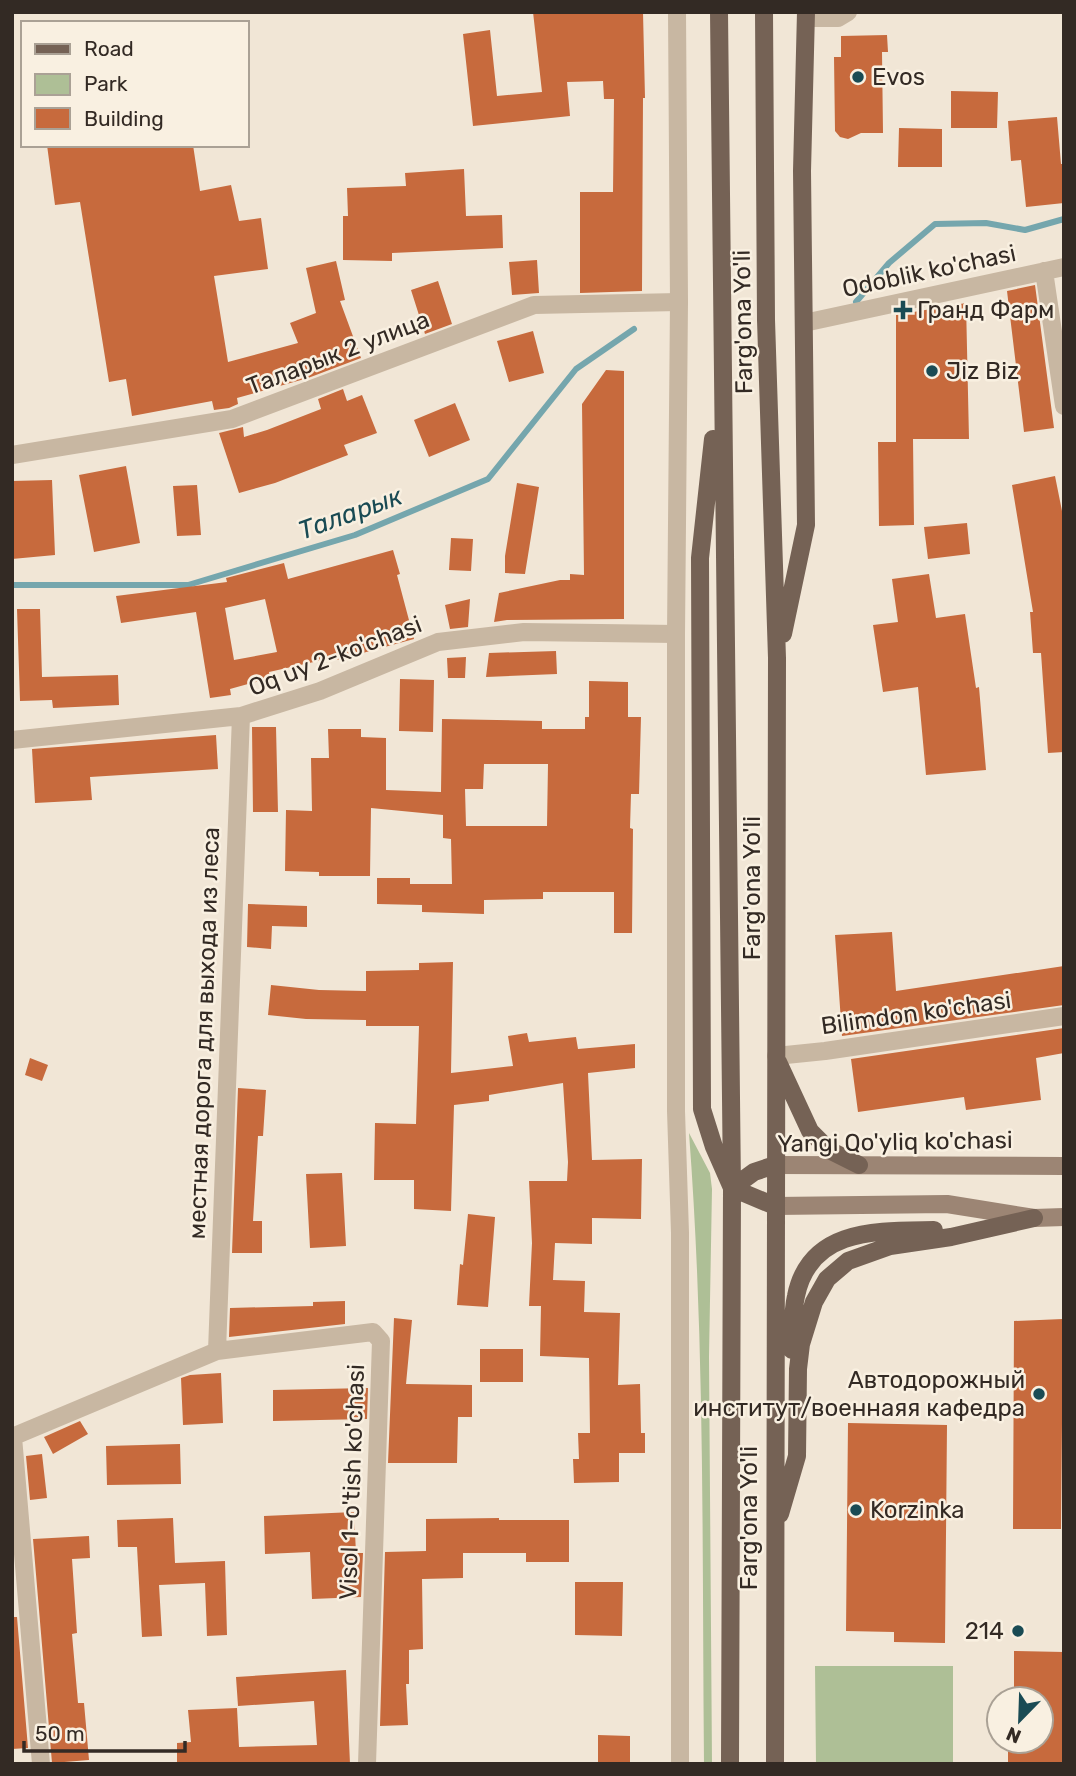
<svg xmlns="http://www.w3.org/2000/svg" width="1076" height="1776" viewBox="0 0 1076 1776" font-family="Rubik,sans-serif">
<rect width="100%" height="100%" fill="#f1e6d6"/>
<path fill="#aebf96" d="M689,1133l21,40 2,16 -3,168 3,407h-8c-2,-211 1,-421 -15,-631z
M815,1666h138v98h-137z"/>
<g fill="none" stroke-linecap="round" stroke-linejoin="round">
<path stroke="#75a6ad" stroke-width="6" d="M856,302l33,-39 46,-39 51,-1 39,7 39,-11
M12,585h176l167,-50 133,-56 88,-110 58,-40"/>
</g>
<path fill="#c76a3d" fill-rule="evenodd" d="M533,12h110l2,86h-2l-1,193 -62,2v-101h33l1,-93h-10l-1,-18 -36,1 3,34 -97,10 -10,-92 27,-4 7,66 45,-4z
M887,35l1,17h-6l1,81h-22l-13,6 -8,-2 -5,-6 -1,-74h7v-21z
M951,91l47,1 -1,36h-46z
M1057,117l4,47h3v39l-38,4 -5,-47 -10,1 -3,-40z
M899,128l43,1v38h-44z
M47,145h146l7,46 31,-6 8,36 22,-3 7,51 -54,7 14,86 70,-19 -8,-20 26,-10 -10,-45 30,-7 9,39 -5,1 21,57 -53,20 -71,20 1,6 -9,4 -15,2 -2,-9 -80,15 -6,-37 -17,3 -29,-180 -25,3z
M464,169l2,47 36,-1 1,33 -111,5v8l-49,-1v-44h5l-1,-28 59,-2 -1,-13z
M537,260l2,33 -27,2 -3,-33z
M438,281l14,43 -27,10 -14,-44z
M1035,285l19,143 -30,4 -17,-141z
M966,303l3,136h-56l1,86 -35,1 -1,-84h18v-127z
M533,331l11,42 -35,9 -12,-41z
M606,370l18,1v248l-117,1 -13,2 5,-29 61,-13h10v-6l14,1 -2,-171z
M343,389l4,12 15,-6 15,38 -33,12 4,10 -73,28 -36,10 -20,-60 24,-6 1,10 23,-7 54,-21 -3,-10z
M455,403l15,37 -41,17 -15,-37z
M126,466l14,77 -46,9 -15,-77z
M1055,476l9,45v231l-16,1 -7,-100h-8l-3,-41h3l-21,-127z
M52,480l3,75 -43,4v-78z
M517,483l22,4 -14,87 -20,-1v-17z
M197,485l4,50 -24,1 -4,-50z
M967,523l3,31 -42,5 -4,-32z
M451,538l22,1 -2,32 -22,-1z
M393,550l7,24 -3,1 17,64 -77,21 -1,-3 -67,15 1,6 -40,11 1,6 -21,3 -14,-86 -75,11 -5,-27 111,-14 -1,-4 58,-15 4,16zM265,599l12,53 -43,8 -9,-52z
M929,574l7,44 29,-4 11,74 3,-1 7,83 -60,5 -8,-88 -35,5 -10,-67 25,-3 -6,-43z
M470,599l-2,28 -18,2 -5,-24z
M17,609h23l2,68 76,-2 1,30 -66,3 -1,-8 -32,1z
M556,651l1,23 -71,3 3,-24z
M466,657l-1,21h-17l-1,-20z
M400,679l34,1 -1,52 -34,-1z
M589,681l39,1v35h13l-2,77h-8l-1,34 3,1 -1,104h-18v-41h-71v7l-59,1v14l-62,-2v-7l-45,-1v-26h33v6h42l-1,-45 -8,-1v-23l-72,-7 -1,68h-51v-4l-34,-1 1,-61 26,1 -1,-53h18l-1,-29h33v8l25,1v52l55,2 1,-73 100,2v8h43v-12h4zM484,764h64l-1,62h-81l-1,-37h18z
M252,727h24l2,85h-25z
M216,735l2,34 -128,8 2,23 -57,3 -3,-54z
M248,904l59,2v21l-35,-1 -1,23 -24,-2z
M892,932l4,59 168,-25v39l-222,31 -7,-101z
M453,962l-2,111 62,-7 -5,-30 19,-3 2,9 47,-5 2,12 57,-5v24l-47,5 4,87 50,-1 -1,60 -49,-1v26l-37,-1 -2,37 32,1 -1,31 36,1 -2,72 22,-1 1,49h4v20h-26v29l-45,1 -1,-24h6l-1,-26h12l-1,-75 -49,-2 1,-50h-12l3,-63 -3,-62h38l1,-19 -5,-79 -74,12v6l-35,4 -3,106 -37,-2v-29h-40l1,-57 41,1 3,-98h-53v-6l-60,-1 -38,-4 3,-30 48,5 47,1v-20l53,-1v-7z
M1064,1028v25l-28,5 5,42 -75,10 -2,-13 -106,15 -7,-53z
M30,1058l18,7 -6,16 -17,-6z
M238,1088l28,2 -3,46h-5l-5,85h9v32h-30z
M342,1173l4,73 -36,2 -4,-74z
M468,1214l27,3 -7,90 -31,-2 3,-41 3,1z
M345,1301v23l-116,13 1,-29 83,-2v-4z
M394,1318l18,2 -6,64 66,1v32h-14l-1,46h-69z
M1063,1319l-2,210h-48l1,-208z
M480,1349h43v33h-43z
M221,1373l2,50 -40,2 -2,-47 9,-3z
M368,1388l-1,31 -94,2v-31z
M80,1421l8,13 -35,20 -9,-17z
M848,1423l99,2 -2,218 -51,-1v-10l-48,-1z
M180,1444l1,40 -74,1 -1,-39z
M42,1454l5,44 -17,2 -4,-44z
M354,1512l2,41h7l-2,44 -49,2 -2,-47 -45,2 -1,-38z
M173,1518l2,45 50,-2 2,74 -20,1 -2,-53 -46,2 3,51 -20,1 -5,-90h-19l-1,-27z
M499,1518v2h70v42h-43v-9h-63v25l-41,1 1,70 -14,1v34h-3l2,41 -28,1 5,-174 41,-1v-32z
M89,1536l1,22 -18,1 5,74 -5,1 6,69h6l5,57 -37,3 -19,-224z
M575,1582h48l-1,54 -47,-1z
M12,1617h5l11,131 -16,1z
M1014,1651l50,1v112h-56v-23h33v-42h-27z
M346,1670l4,94h-173v-21l14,-1 -3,-32 49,-2 2,39 78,-2 -3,-44 -76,5 -2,-29z
M598,1735l32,1v28h-32z"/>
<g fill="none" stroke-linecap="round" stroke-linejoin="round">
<path stroke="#c8b7a2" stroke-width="18" d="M806,18h32l10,-6
M1044,271l20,135
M804,323l260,-56
M12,455l220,-36 302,-114 145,-3
M12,740l229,-24 79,-25 118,-49 86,-10 152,2
M776,1056l49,-5 239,-35
M217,1351l24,-635
M12,1437l205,-86 156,-19 8,9 -14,423
M13,1437l28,327"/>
<path stroke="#c8b7a2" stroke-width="18" d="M677,12l2,290 -3,332v477l4,122v531"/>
<path stroke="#9c8574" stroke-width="18" d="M775,1165l289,1
M775,1206l172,-2 87,14 30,-1"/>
<path stroke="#756255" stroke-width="18" d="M719,12l13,1176 -2,576
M764,12l2,308 11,338 -2,1106
M713,439l-13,119 2,551 12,38 18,41 43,18
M783,634l23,-109 -4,-354 4,-159
M778,1062l32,69 19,19 30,15
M732,1188l22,-16 21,-7
M792,1350c1,-18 0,-37 4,-54 14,-69 83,-65 138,-66
M780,1514l17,-58 1,-87 3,-25 13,-42 13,-23 21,-18 42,-15 61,-9 83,-19"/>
</g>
<g fill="#1a4b54" stroke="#f9f0e1" stroke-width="2.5">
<circle cx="858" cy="77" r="7"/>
<path d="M899.5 299.5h7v7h7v7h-7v7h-7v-7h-7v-7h7z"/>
<circle cx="932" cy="371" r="7"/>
<circle cx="1039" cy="1394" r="7"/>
<circle cx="856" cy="1510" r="7"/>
<circle cx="1018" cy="1631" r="7"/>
</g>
<g text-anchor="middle" stroke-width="5" stroke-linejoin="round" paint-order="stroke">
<g font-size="24" fill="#332a24" stroke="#f9f0e1" text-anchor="start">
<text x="872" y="85">Evos</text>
<text x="917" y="318">Гранд Фарм</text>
<text x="946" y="379">Jiz Biz</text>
<text x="1025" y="1388" text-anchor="end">Автодорожный<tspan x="1025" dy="28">институт/военнаяя кафедра</tspan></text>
<text x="870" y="1518">Korzinka</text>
<text x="1004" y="1639" text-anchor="end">214</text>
</g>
<g font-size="24" fill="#332a24" stroke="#f9f0e1">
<text transform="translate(929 271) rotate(-12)" y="8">Odoblik ko'chasi</text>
<text transform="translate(743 322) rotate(-91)" y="8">Farg'ona Yo'li</text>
<text transform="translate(338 353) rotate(-21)" y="8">Таларык 2 улица</text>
<text transform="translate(335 656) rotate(-21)" y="8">Oq uy 2-ko'chasi</text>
<text transform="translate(752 888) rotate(-90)" y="8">Farg'ona Yo'li</text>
<text transform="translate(916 1013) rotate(-8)" y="8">Bilimdon ko'chasi</text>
<text transform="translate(204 1033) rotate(-88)" y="8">местная дорога для выхода из леса</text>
<text transform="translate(895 1142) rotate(-1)" y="8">Yangi Qo'yliq ko'chasi</text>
<text transform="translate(352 1482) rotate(-88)" y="8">Visol 1-o'tish ko'chasi</text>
<text transform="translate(749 1518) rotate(-90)" y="8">Farg'ona Yo'li</text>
</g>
<g font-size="26" font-style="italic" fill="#1a4b54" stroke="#f9f0e1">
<text transform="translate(350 513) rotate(-20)" y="9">Таларык</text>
</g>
</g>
<rect width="1076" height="1776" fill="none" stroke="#332a24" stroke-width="28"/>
<rect x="21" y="21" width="228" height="126" fill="#f9f0e1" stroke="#aaa195" stroke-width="2"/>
<rect x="35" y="44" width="35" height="10" fill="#756255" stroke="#aaa195" stroke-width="2"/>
<text x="84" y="56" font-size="21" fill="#332a24">Road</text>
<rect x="35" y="74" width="35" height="21" fill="#aebf96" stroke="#aaa195" stroke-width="2"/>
<text x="84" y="91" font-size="21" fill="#332a24">Park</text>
<rect x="35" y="108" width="35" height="21" fill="#c76a3d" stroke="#aaa195" stroke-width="2"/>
<text x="84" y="126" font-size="21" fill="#332a24">Building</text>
<g transform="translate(1020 1720) rotate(203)"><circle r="33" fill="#f9f0e1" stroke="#aaa195" stroke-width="2"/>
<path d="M0-5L12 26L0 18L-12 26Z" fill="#1a4b54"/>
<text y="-10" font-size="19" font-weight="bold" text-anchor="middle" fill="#332a24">N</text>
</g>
<path d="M24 1741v10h161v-10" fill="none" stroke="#332a24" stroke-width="3.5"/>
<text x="35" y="1741" font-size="21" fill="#332a24" stroke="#f9f0e1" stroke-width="5" paint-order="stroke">50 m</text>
</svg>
